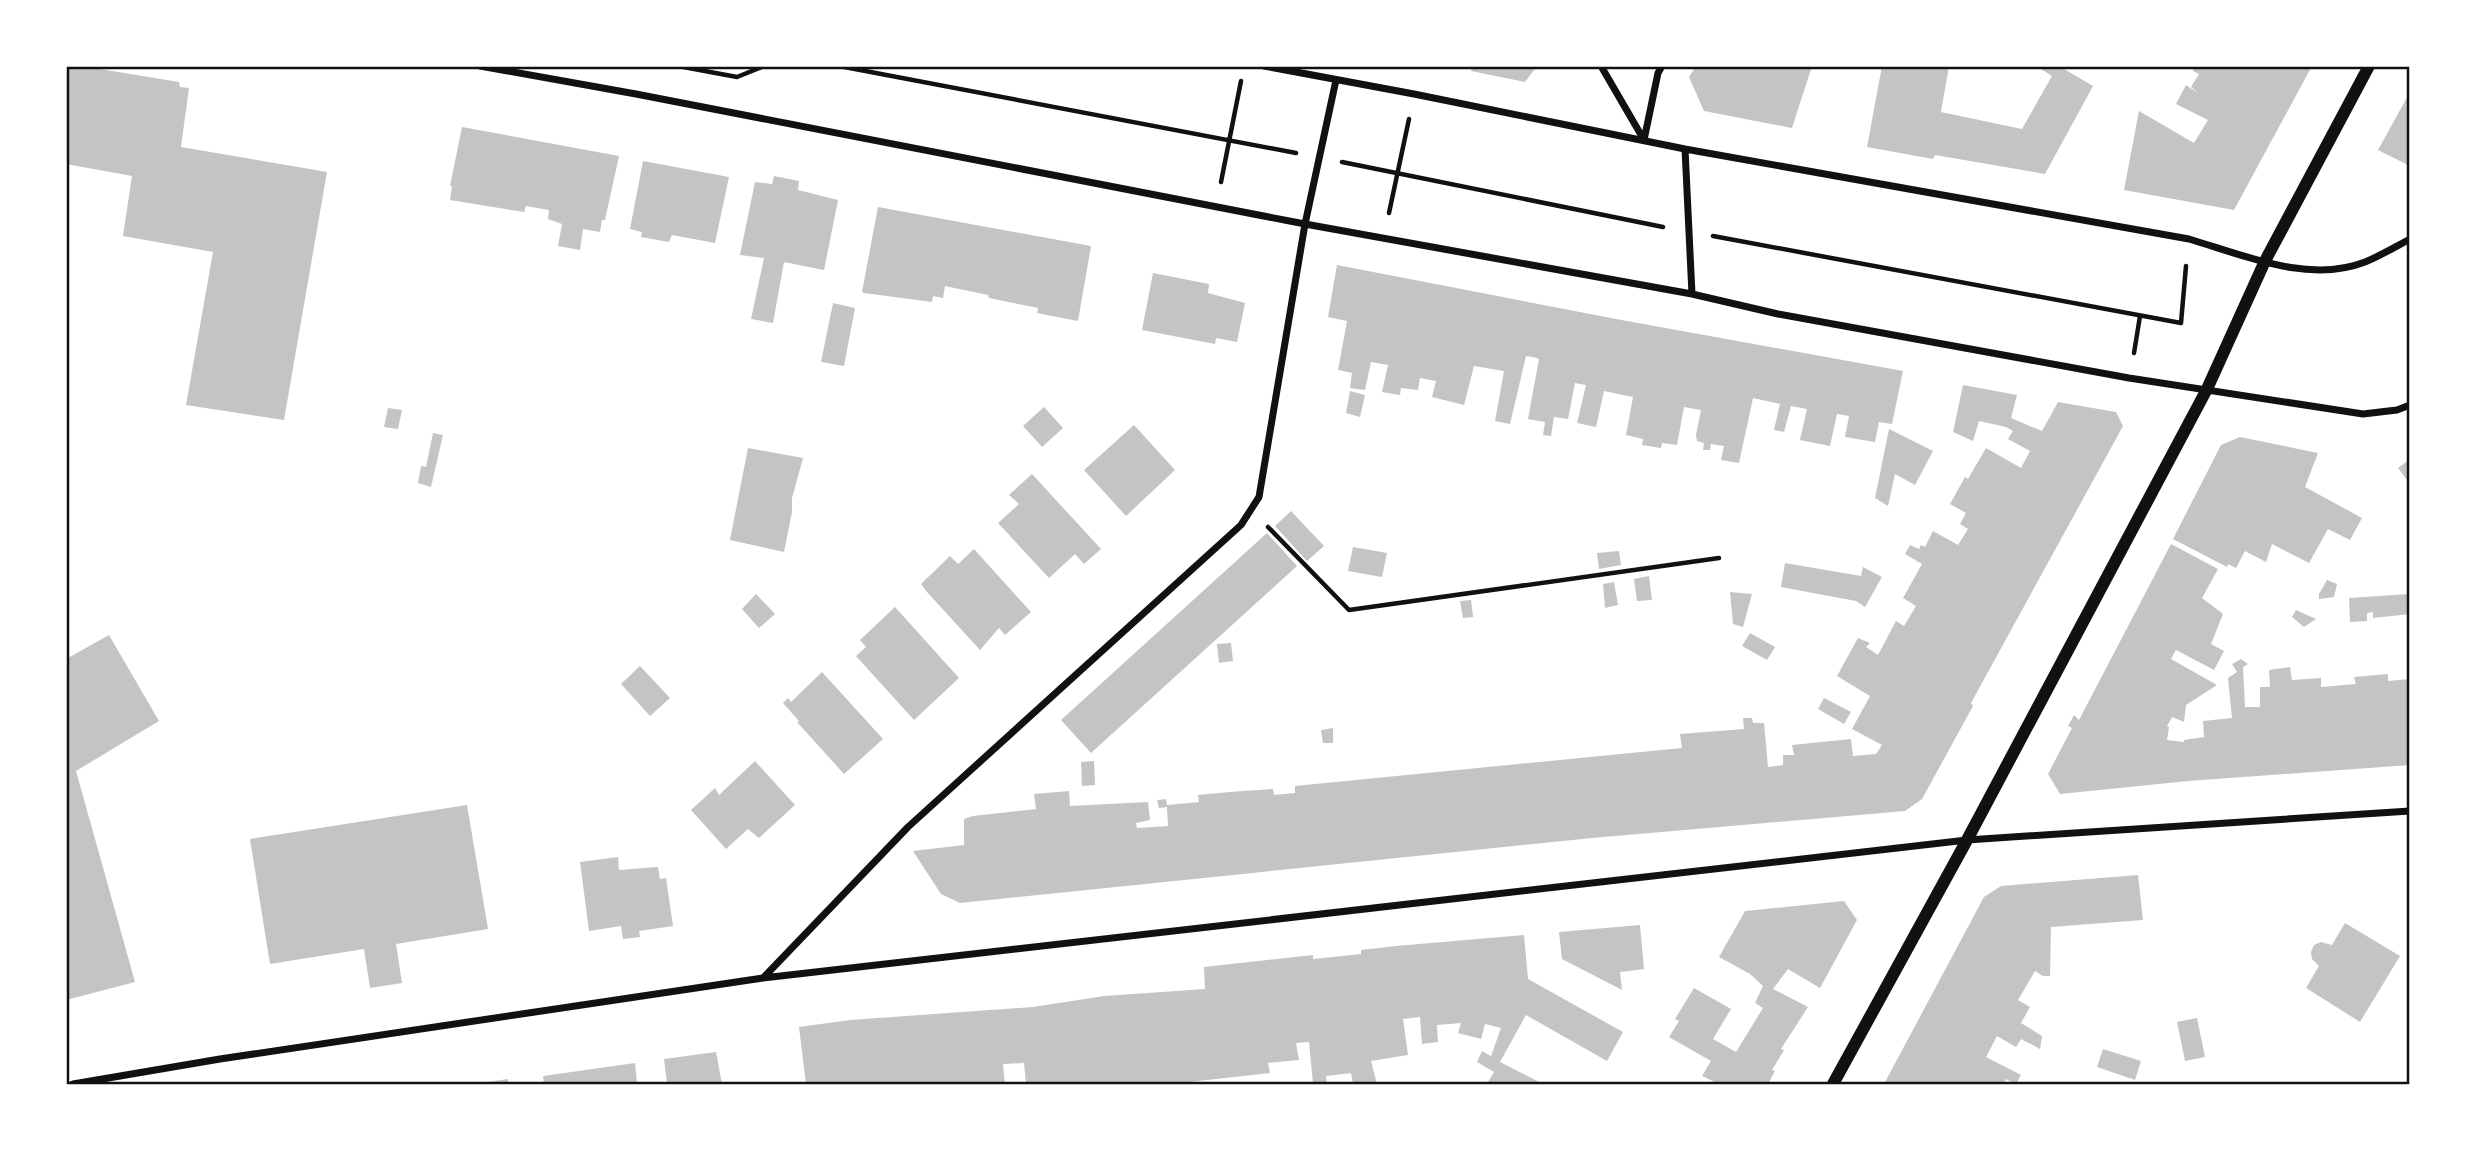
<svg xmlns="http://www.w3.org/2000/svg" width="2476" height="1151" viewBox="0 0 2476 1151" font-family="'Public Sans',sans-serif">
<rect width="100%" height="100%" fill="#fff"/>
<path fill="#c4c4c4" d="M66,66h16l97,16 1,5 9,1 -8,59 146,25 -43,248 -98,-15 27,-153 -90,-16 9,-60 -66,-12z
M1472,66h65l-12,16 -54,-11z
M1696,66h116l-20,62 -88,-17 -15,-34z
M1882,66h67l-8,46 81,17 30,-53 -16,-10h23l34,20 -48,88 -110,-19 -2,4 -66,-12z
M2195,66h117l-78,144 -110,-20 15,-79 55,32 14,-23 -32,-16 10,-19 13,9 -8,-7 8,-13 -6,-3z
M2410,92v74l-32,-16z
M462,127l157,29 -14,64h-3l-2,12 -17,-3 -3,21 -22,-4 4,-22 -14,-5 1,-9 -23,-4 -2,6 -74,-12 2,-14h-2z
M643,161l86,16 -14,66 -43,-8 -3,7 -28,-5 1,-5 -12,-3z
M774,176l25,5 -1,9 40,10 -14,70 -40,-8 -11,61 -22,-4 13,-61 -24,-3 15,-73 17,2z
M878,207l213,39 -13,75 -41,-8 1,-5 -49,-10 -1,-3 -43,-9 -2,12 -10,-2 -1,6 -68,-9 -2,-1z
M1337,265l279,54 287,52 -11,53 -13,-2 -4,20 -30,-5 4,-21 -12,-2 -7,32 -30,-6 7,-31 -16,-3 -7,26 -10,-2 6,-26 -27,-6 -14,65 -18,-3 3,-14 -13,-2 -1,6h-7l1,-7 -7,-2 -1,-6 5,-25 -17,-3 -7,38 -15,-2 -1,5 -19,-3 1,-6 -17,-4 7,-38 -29,-6 -8,36 -19,-4 9,-38 -11,-2 -7,36 -14,-2 -3,19 -8,-1 2,-13 -17,-3 11,-60 -6,-2 -7,-1 -16,68 -15,-3 9,-50 -30,-5 -10,39 -32,-8 4,-16 -16,-3 -2,12 -17,-2 -1,7 -18,-3 6,-27 -17,-3 -6,28 -15,-2 2,-15 -14,-3 9,-49 -19,-4z
M1153,273l56,11 -1,9 37,10 -8,39 -21,-4 -1,6 -73,-14z
M833,303l22,5 -11,58 -23,-4z
M1963,385l54,10 -6,23 31,13 16,-29 58,10 7,14 -152,277 2,3 -51,93 -17,12 -313,27 -632,65 -19,-9 -28,-43 51,-6v-26l9,-3 63,-7 -2,-15 35,-3 1,15 78,-4 2,18 -14,3 1,5 31,-2 -1,-19 -8,1 -2,-8 9,-1 1,6 32,-3 -1,-7 32,-3 43,-3 1,6 21,-2v-7l387,-38 -2,-14 64,-5 -1,-11h9l1,5h11l4,44 15,-2v-10h11l-2,-10 59,-6 2,17 23,-2 6,-9 -30,-16 18,-33 -33,-20 21,-38 12,5 -4,4 12,8 18,-34 8,5 12,-20 -13,-8 19,-34 -17,-10 5,-9 9,4 2,-4 4,2 8,-16 25,14 10,-16 -8,-5 6,-11 -16,-9 15,-27 3,2 18,-31 35,20 9,-17 -22,-12 5,-8 -7,-4 -27,-6 -6,20 -20,-9z
M1350,391l15,4 -5,22 -14,-4z
M1044,407l19,21 -21,19 -19,-21z
M388,408l14,2 -4,19 -14,-2z
M1134,425l41,45 -49,46 -42,-46z
M1889,429l44,22 -18,34 -20,-11 -7,32 -13,-8z
M433,433l10,2 -12,52 -13,-4 3,-17 5,1z
M2240,437l78,16 -13,34 57,31 -12,22 -22,-11 -19,34 -37,-19 -6,18 -21,-11 -9,17 -8,-4 -1,3 -54,-28 48,-94z
M748,448l55,10 -11,40v14l-8,40 -54,-12z
M2410,459v25l-12,-16z
M1032,474l69,75 -17,15 -9,-10 -26,24 -51,-55 21,-19 -10,-9z
M1291,511l33,35 -17,15 -32,-35z
M1267,533l30,33 -206,187 -30,-33z
M2171,544l47,25 -16,29 21,16 -12,30 13,7 -10,19 -38,-20 -5,9 46,26 -31,20 -2,17 -12,-5 -5,9 2,1 -2,13 17,2v-2l20,-3 -1,-16 29,-3 -4,-40 9,-6 -5,-8 9,-5 7,5 -5,3 2,40h15v-20h10l-1,-17 21,-3 2,13 29,-2v9l35,-3 -2,-7 34,-3v7l22,-2v86l-222,16 -128,13 -12,-20 24,-46 -4,-2 6,-11 5,5z
M1353,547l34,6 -5,24 -34,-6z
M974,549l57,63 -26,23 -6,-7 -19,22 -53,-58 -6,-8 29,-28 8,8z
M1619,551l2,14 -22,4 -2,-16z
M1785,563l76,13 2,-9 19,10 -17,30 -9,-6 -75,-14z
M1649,576l3,24 -15,1 -3,-22z
M2327,580l10,4 -3,13 -15,2v-5z
M1614,582l4,23 -13,3 -2,-24z
M1730,592l22,2 -9,33 -10,-3z
M756,594l19,20 -16,14 -17,-19z
M2410,594v20l-37,4v-6l-6,1v8l-17,1 -1,-24z
M1471,600l2,17 -10,1 -3,-17z
M895,607l64,71 -45,42 -58,-64 10,-9 -6,-7z
M2296,610l20,9 -12,8 -12,-10z
M1750,633l25,14 -8,13 -25,-14z
M109,635l50,86 -83,50 59,211 -69,18v-341z
M1231,643l2,18 -14,2 -2,-19z
M640,666l30,32 -20,18 -29,-32z
M822,672l61,67 -39,35 -47,-52 2,-1 -16,-18 5,-5 3,4z
M1824,698l27,14 -7,12 -26,-15z
M1333,728v15h-10l-2,-13z
M755,761l40,44 -36,33 -11,-9 -22,20 -35,-39 24,-22 4,7z
M1094,761l1,24 -13,1 -1,-24z
M467,805l21,124 -92,15 6,39 -32,5 -6,-39 -94,15 -20,-125z
M618,857l1,13 39,-3 2,12 6,-1 7,48 -34,5 1,6 -17,2 -2,-13 -32,5 -9,-69z
M2138,875l5,45 -92,7 -1,49h-7l-8,-5 -17,29 12,7 -9,16 21,13 -2,13 -19,-10 -5,8 -19,-11 -11,21 35,18 -5,9 -10,-5 -3,5h-119l100,-187 17,-11z
M1844,901l13,19 -37,68 -32,-19 -15,20 35,18 -27,42 3,1 -12,20 3,1 -7,13h-49l-17,-8 9,-15 -42,-24 10,-16 -4,-2 19,-31 37,21 -18,30 23,13 27,-44 -8,-5 8,-17 -13,-12 -31,-17 26,-46z
M2345,923l55,33 -40,66 -54,-34 13,-22 -7,-7 -1,-7 3,-7 7,-3 11,3z
M1640,925l4,44 -24,3 2,18 -60,-31 -3,-27z
M1524,935l4,44 95,53 -16,29 -81,-46 -26,47 43,22h-56l7,-12 -17,-10 5,-11 9,5 10,-28 -16,-4 -4,15 -23,-6 3,-10 -24,2 1,17 -16,2 -2,-27 -17,2 5,36 -37,6 6,23h-24l-2,-11 -25,3 1,8h-14l-4,-42 -13,1 3,17 -31,3 2,10 -81,9 -27,2h-136l-2,-21 -21,1 2,20h-199l-7,-57 51,-7 183,-13 71,-11 101,-7 -1,-22 109,-12v4l48,-5v-4l35,-4z
M2197,1018l8,39 -20,4 -8,-39z
M2103,1049l38,12 -6,19 -38,-13z
M716,1052l6,32h-55l-3,-25z
M635,1063l2,21h-93l-1,-8z
M508,1079v5h-27v-1z"/>
<g fill="none" stroke-linecap="round" stroke-linejoin="round">
<path stroke="#111" stroke-width="4.5" d="M678,66l59,11 27,-11
M839,66l457,87
M1342,162l321,65
M1221,182l20,-101
M1389,213l20,-94
M1713,236l468,87 5,-57
M2134,353l6,-37
M1268,527l81,83 370,-52"/>
<path stroke="#111" stroke-width="7" d="M480,66l156,28 669,130 387,70 86,20 351,64 234,36 34,-4 13,-5
M1264,66l150,28 271,55 504,90c54,16 120,45 176,23 15,-6 30,-15 45,-23
M1601,66l43,74
M1644,140l14,-67 4,-7
M1685,149l7,145
M764,977l144,-150 333,-302 18,-28 46,-273 31,-144
M73,1084l147,-25 543,-81 1204,-138 443,-29"/>
<path stroke="#111" stroke-width="12" d="M1833,1084l134,-244 240,-451 58,-128 104,-195"/>
</g>
<rect width="2476" height="1151" fill="none" stroke="#ffffff" stroke-width="136"/>
<rect x="68" y="68" width="2340" height="1015" fill="none" stroke="#111" stroke-width="2.5"/>
</svg>
